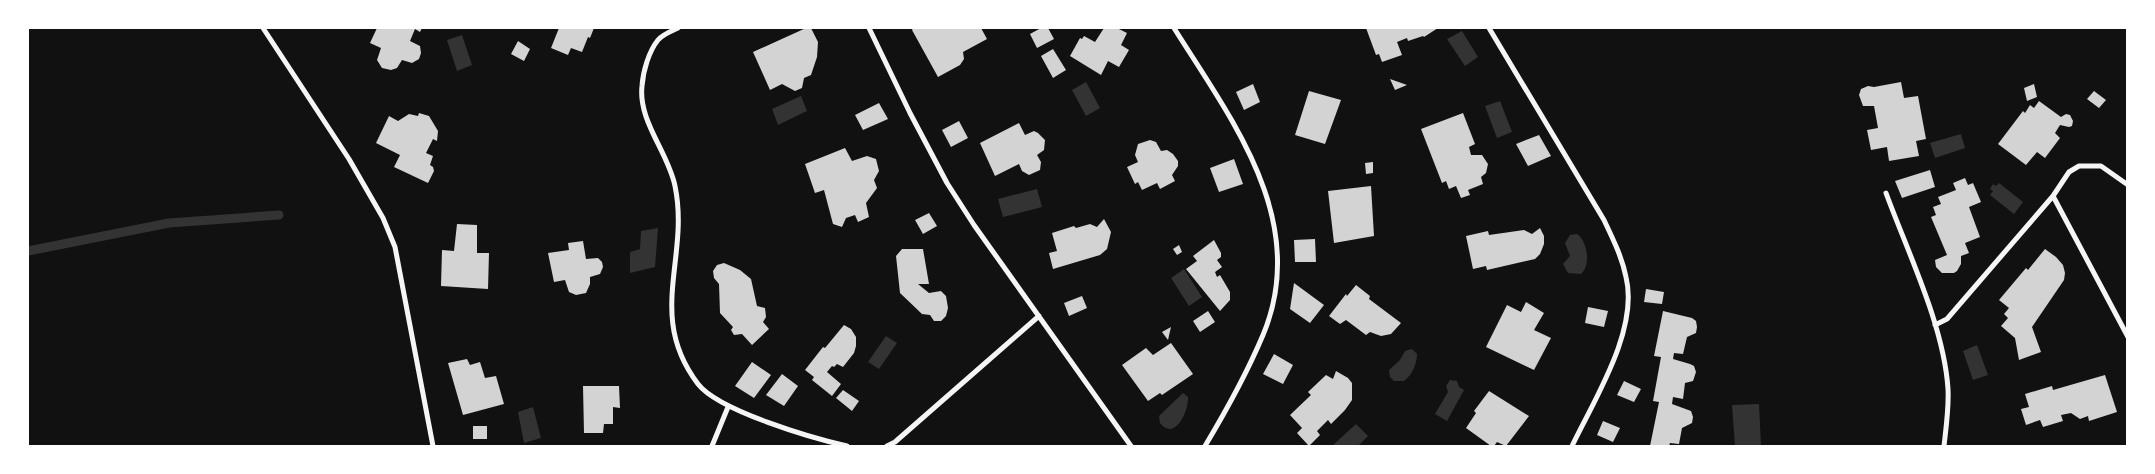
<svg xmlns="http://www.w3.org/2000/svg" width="2155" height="474" viewBox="0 0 2155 474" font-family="Arial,sans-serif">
<rect width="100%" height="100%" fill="#111"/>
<path fill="#333" d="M1462,31l16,26 -13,9 -18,-27z
M462,35l10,30 -15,6 -10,-31z
M1086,82l14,26 -14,8 -14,-26z
M801,96l6,15 -29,14 -6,-16z
M1500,101l12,31 -15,6 -12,-32z
M1961,134l4,14 -30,10 -5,-15z
M1999,183l24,19 -9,12 -24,-19 3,-4 -3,-2 3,-5 3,2z
M1037,189l5,18 -39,10 -5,-18z
M658,228l-3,39 -25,6v-21l10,-3 1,-18z
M1577,234c11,8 14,31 4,40l-13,-1 -5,-9 7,-8 -5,-13 5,-8z
M1184,269l18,28 -13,9 -18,-28z
M886,336l11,7 -18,26 -11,-7z
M1977,345l11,30 -15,5 -10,-29z
M1412,349l5,5c0,10 -5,21 -13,27h-10l-4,-4 -1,-7 11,-10 5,-9z
M1450,380l7,1 2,6 5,3 -17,31 -12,-7 13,-22 -2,-6z
M1183,393l5,4c1,13 -13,45 -28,26l-1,-7z
M1759,404l2,42h-26l-3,-41z
M533,407l8,31 -17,5 -6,-31z
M1356,424l12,12 -10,10h-26z"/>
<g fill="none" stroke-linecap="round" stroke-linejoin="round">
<path stroke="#333" stroke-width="9" d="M28,251l141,-28 110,-8"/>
</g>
<path fill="#d3d3d3" d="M377,28h45l-2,4 -5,-3 -5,12 10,5 1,7 -2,6 -7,4 -10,-3 -5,8 -6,2 -9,-2 -5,-8 4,-12 -11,-5z
M559,28h35l-4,10 -2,-1 -6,15 -11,-4 -3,7 -17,-7z
M806,28h5l7,14 -1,15 -6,18 -7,3 -2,10 -7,3 -13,-7 -12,6 -17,-38z
M913,28h68l6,11 -24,13 1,7 -4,6 -22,12 -26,-47z
M1041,28h7l6,11 -17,9 -7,-14z
M1104,28h13l10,5 -6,12 8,5 -10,17 -11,-6 -7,14 -31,-19 10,-18 2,1 2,-3 11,6z
M1366,28h72l-14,9 -1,-1 -15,5 -1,-3 -10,4 5,13 -20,7 -3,-8 -3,1z
M518,41l12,8 -6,12 -13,-7z
M1053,49l13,21 -13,8 -12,-22z
M1390,79l17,6 -12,5z
M1901,82l3,16 14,-2 8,43 -10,2 3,15 -30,5 -2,-14 -16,3 -4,-20 11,-2 -4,-22h-11l-4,-11 2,-6 7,-3 6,1z
M1253,84l7,18 -16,8 -8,-18z
M2034,84l3,13 -10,4 -3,-13z
M1309,91l32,9 -16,44 -30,-9z
M2094,91l12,9 -7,8 -12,-9z
M2039,101l22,16 5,-3 4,1 3,6 -1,5 -3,1 -9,-2 -5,8 5,5 -15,20 -8,-6 -11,13 -28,-21 25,-33 2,2 5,-8 4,3z
M879,103l9,16 -25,11 -8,-15z
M419,113l10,3 9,15 -1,10 -4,-2 -7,14 7,3 -3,9 3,2 1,4 -6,12 -34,-16 6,-12 -24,-12 13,-27 9,5 11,-7 9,2z
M1463,113l12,31 -6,3 2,8h11l6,9 -2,9 -5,4 2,7 -15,6 2,5 -9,3 -5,-12 -7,3 -3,-8 -4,2 -21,-54z
M959,121l9,17 -17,9 -9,-17z
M1019,123l6,12 9,-4 4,2 7,7 -1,10 -7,5 4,7 -1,8 -11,5 -7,-4 -3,-7 -24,12 -15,-33z
M1539,135l12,21 -23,10 -12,-22z
M1150,140l6,2 5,9 6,-1 6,4 5,7v5l-6,9 3,6 -15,8 -3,-6 -15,7 -4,-8 -3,2 -8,-17 11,-5 -3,-7 3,-11z
M845,148l7,13 15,-5 9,3 3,12 -5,9 3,8 -11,15 3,14 -11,5 -3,-7 -9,3 -4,9 -9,-3 -9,-34 -9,3 -10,-29z
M1234,159l9,25 -24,8 -9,-24z
M1373,162v11l-7,1 -1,-11z
M1930,170l5,17 -33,11 -7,-17z
M1965,178l3,7 5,-2 8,19 -12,5 11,30 -15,6 4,10 -8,3v8l-4,7 -3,2h-12l-6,-6 -1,-7 12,-5 -16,-38 5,-2 -3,-8 8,-3 -3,-7 18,-7 -3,-7z
M1371,186l3,50 -40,7 -6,-52z
M929,213l8,13 -14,8 -8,-14z
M1104,219l7,13 -4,17 -7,6 -47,14 -4,-16 8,-2 -5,-18 22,-7 2,2 14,-4 7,3z
M457,224l20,1v28h12l-1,36 -47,-3 1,-36 12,1z
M1540,228l4,8v8l-4,10 -5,5 -48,11 -1,-4 -13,3 -7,-33 22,-5 1,4 35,-5 8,4z
M1315,239l1,23h-21l-1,-22z
M1214,240l7,13v4l-4,3 5,7 -7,5 2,5 3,-2 10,17v8l-10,11 -34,-42 11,-8 -4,-5z
M583,241l3,18 12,-1 4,4 1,5 -3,7 -10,3v7l-4,9 -10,2 -7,-3 -4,-12 -11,2 -6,-29 21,-3 -1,-7z
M1179,245l3,7 -5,3 -4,-6z
M902,249h21l6,35h-11l11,9 12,-2 5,5 2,12 -2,8 -5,5h-7l-4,-6 -8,-1 -22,-21 -4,-37z
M2045,249l11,8 7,8 2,8 -1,7 -32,47 9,25 -22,8 -4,-22 -14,-12 7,-8 -4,-4 5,-6 -10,-8 27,-32 2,2z
M724,263l16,7 11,9 6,27 8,2 1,9 -3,5 6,7 -17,16 -10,-11 -8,1 -3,-5 2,-3 -13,-14 -1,-29 -5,-6 -1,-7 4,-6z
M1294,283l30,22 -14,18 -20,-14z
M1356,285l14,11 -1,3 32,24 -10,11 -10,2 -11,-4 -4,3 -20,-15 -6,4 -11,-8 17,-22 1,2z
M1646,289l18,3 -2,12 -18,-2z
M1082,296l5,12 -18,8 -5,-13z
M1526,302l18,11 -10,17 17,8 -17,32 -48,-23 21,-42 14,7z
M1588,307l20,4 -4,16 -19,-4z
M1208,311l7,11 -15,10 -7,-11z
M1663,311l29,7 4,3 1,6 -1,6 -9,4 -4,17 -9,-1 -1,6 17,5 4,2 2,6 -3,9 -8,2 -2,16 -10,-2 -1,7 19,7 2,6 -1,6 -10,5 -3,16 -9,-1 -1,3h-19l9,-44 -6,-1 8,-44 -7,-1z
M844,325l7,4 5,8v9l-2,7 -11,14 -6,-3 -3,3 -2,-1 -5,6 14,12 -9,12 -20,-16 2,-3 -9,-7 18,-23 2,1z
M1171,327l-3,13 -6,-8z
M1171,343l22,31 -31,21 -2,-2 -12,8 -26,-36 24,-17 7,7z
M1274,354l19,11 -10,19 -20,-10z
M467,359l3,6 10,-3 5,16 11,-2 8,28 -41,11 -15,-52z
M752,362l19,13 -17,23 -19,-12z
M1336,371l12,7 4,5v17l-7,10 -14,14 -3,-4 -11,11 3,4 -11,11 -12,-13 5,-5 -12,-13 21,-20 -3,-3 18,-17 7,4z
M782,374l16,12 -14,20 -18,-11z
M2105,375l12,37 -28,9 -1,-5 -8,3 -9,-6 -10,2 2,6 -20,6 -3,-7 -14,5 -5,-16 8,-2 -4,-13 27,-8 1,4z
M1624,381l17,8 -7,13 -17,-7z
M583,386h36l1,22 -7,-1v17h-9l-1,9h-19z
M843,390l16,11 -7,10 -16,-13z
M1489,391l40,25 -23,30 -9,-4 -3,4h-3l-25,-18 10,-15 -2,-2z
M1603,421l17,7 -7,14 -16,-7z
M473,426h14v13h-14z"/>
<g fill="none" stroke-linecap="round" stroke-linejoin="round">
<path stroke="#f5f5f5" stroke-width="5" d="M263,28l86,131 34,59 12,29 38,199
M678,28c-6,3 -15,6 -20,12 -9,11 -15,31 -16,46 -4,35 26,66 33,100 15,72 -29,130 23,198 21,27 114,54 149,62
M869,28l41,85 37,70 27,42 157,221
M1174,28c57,91 137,193 89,307 -16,38 -37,76 -58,111
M1489,28l115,192c9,19 18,37 22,57 13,53 -32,123 -54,169
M1886,193c22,60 58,133 62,196 1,19 -2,39 -4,57
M2053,196l75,141
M1935,325l12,-6 106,-123 16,-24 10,-6h22l27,19
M712,446l16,-39
M887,446l8,-4 144,-126"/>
</g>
<rect width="2155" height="474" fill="none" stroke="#ffffff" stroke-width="58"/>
</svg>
